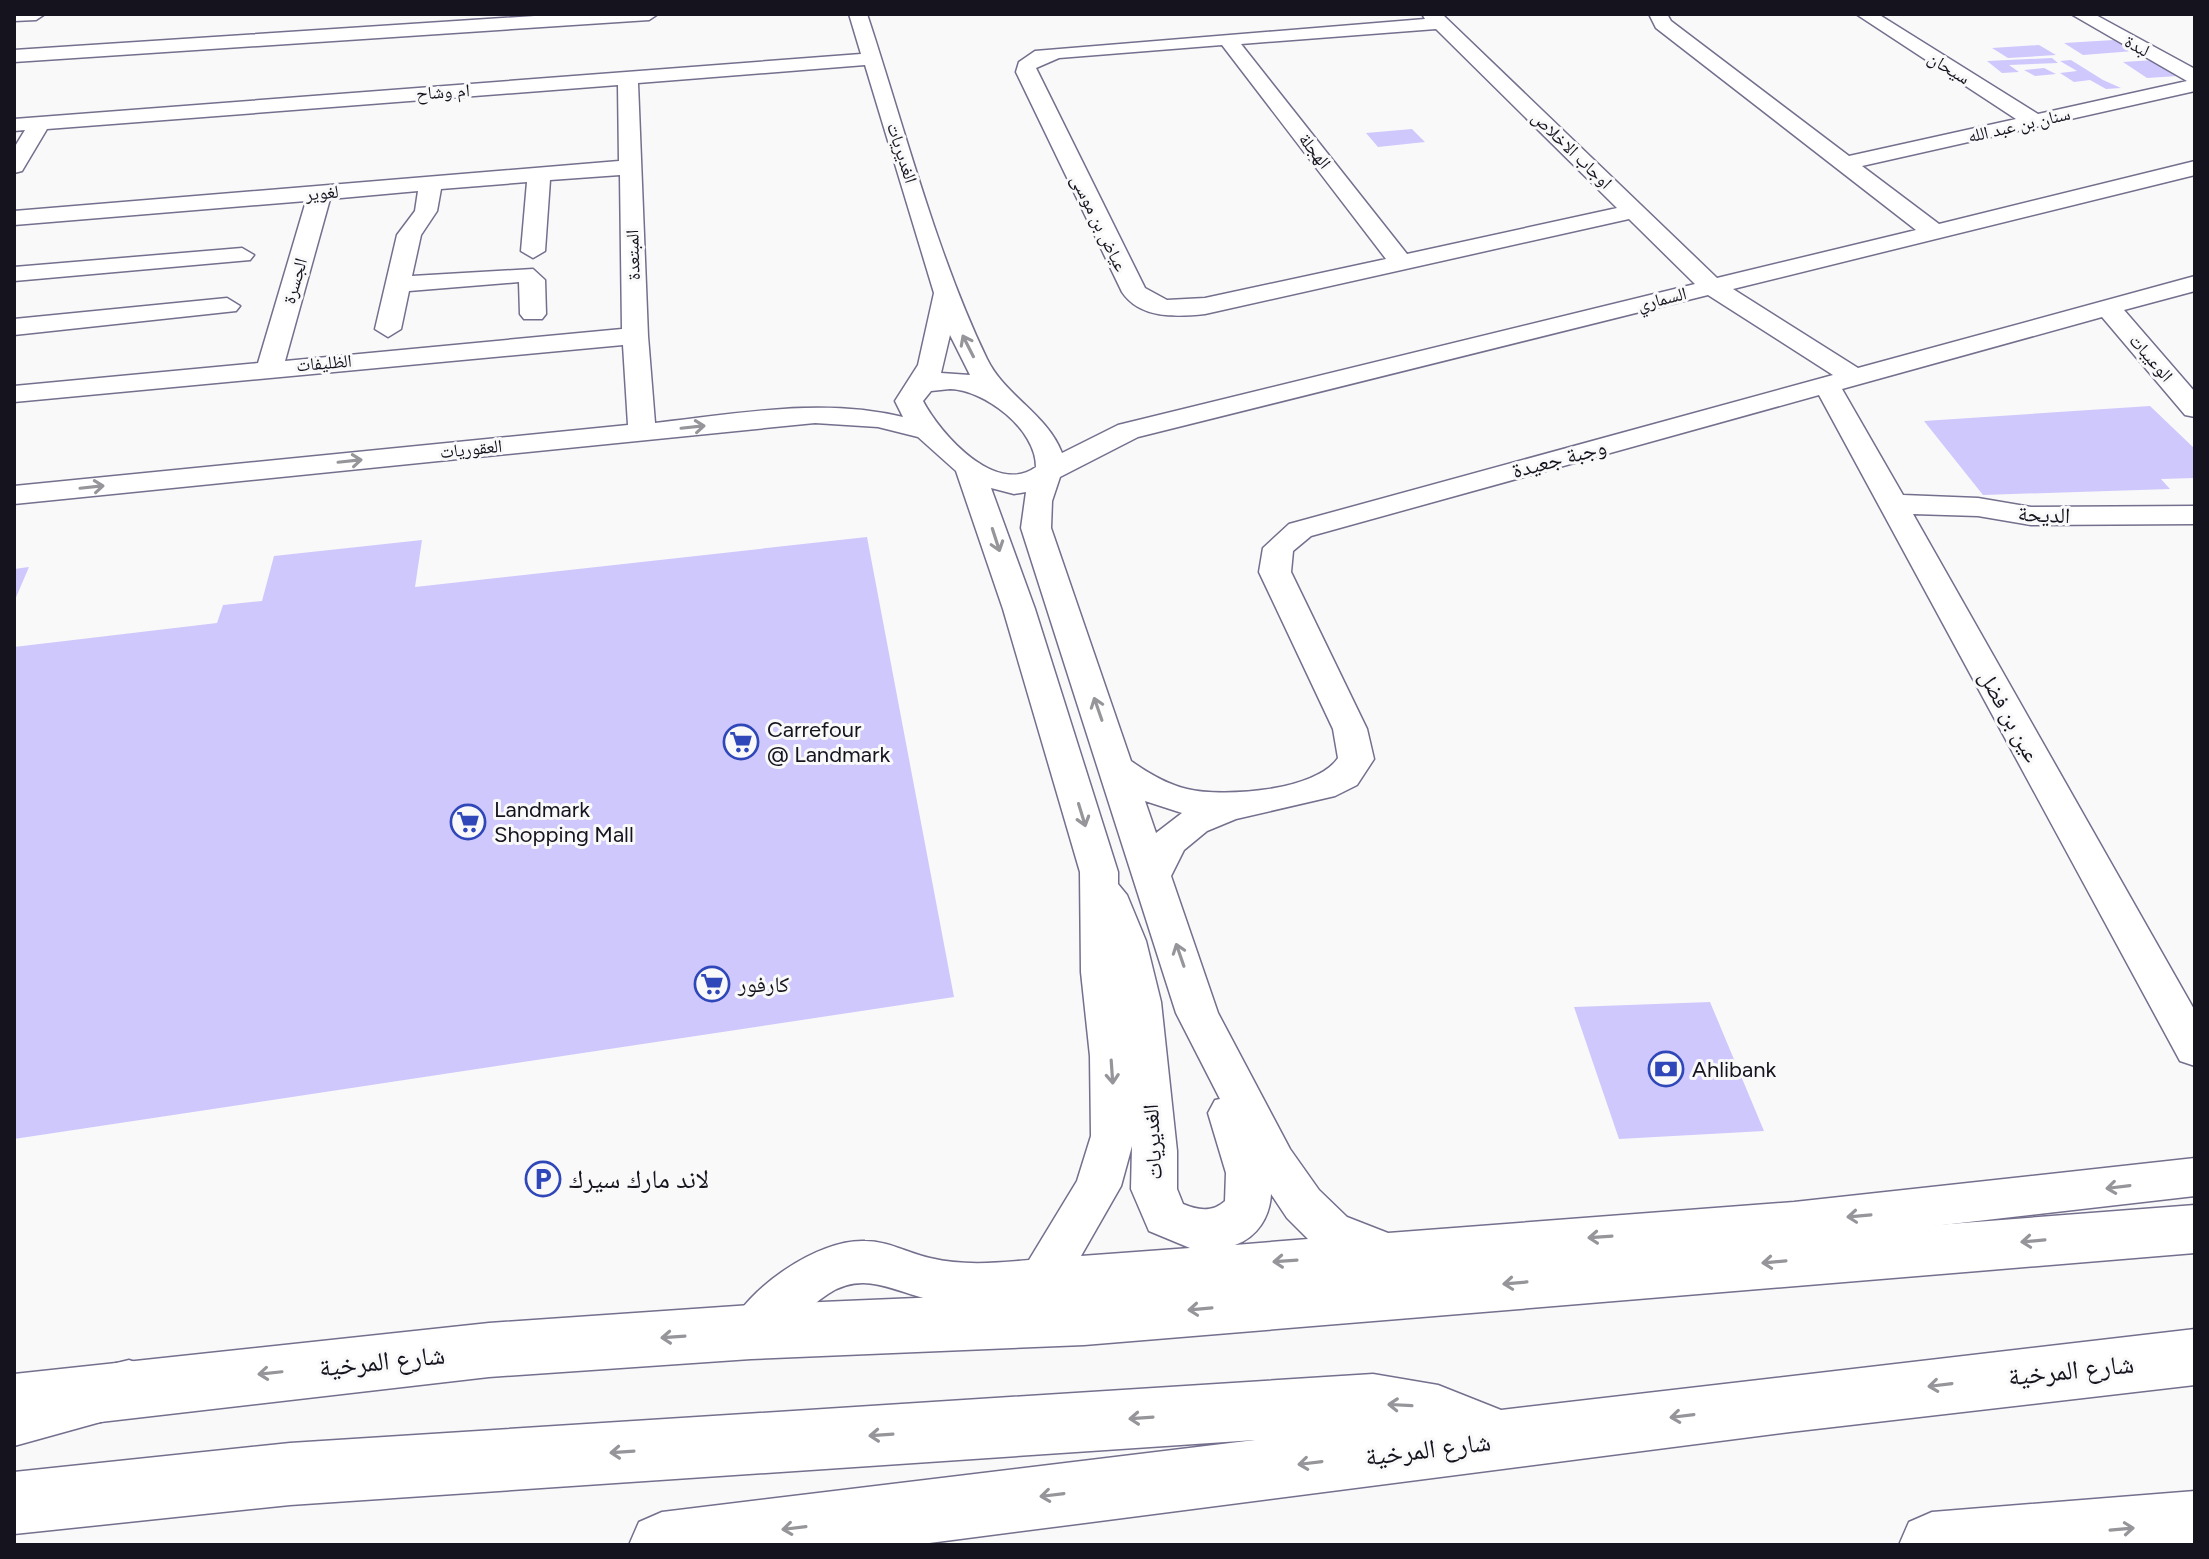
<svg xmlns="http://www.w3.org/2000/svg" width="2209" height="1559" viewBox="0 0 2209 1559" font-family="Figtree,'Noto Naskh Arabic',sans-serif">
<rect width="100%" height="100%" fill="#f9f9f9"/>
<path fill="#cfc8fc" d="M2114,40l20,11 -51,4 -19,-12z
M2039,45l17,10 -48,3 -16,-10z
M2052,58l6,5 -49,2 10,7 -17,1 -15,-12z
M2071,60l32,20 18,8 -15,1 -16,-9 -16,2 -14,-9 17,-2 -17,-10z
M2154,60l24,16 -31,2 -24,-16z
M2044,68l12,6 -21,2 -11,-6z
M1412,129l13,13 -47,5 -12,-14z
M2150,406l45,43v29l-34,1 9,10 -187,6 -59,-74z
M867,537l87,460 -940,142v-492l203,-24 6,-18 39,-4 12,-45 148,-16 -7,47z
M29,567l-15,35v-33z
M1710,1002l54,129 -145,8 -45,-132z"/>
<g fill="none" stroke-linecap="round" stroke-linejoin="round">
<g stroke="#736f8d" stroke-width="3">
<path id="minor" d="M14,14h31l-9,6 -22,1z
M565,14h93l-9,6 -635,42v-12z
M849,14h18c37,112 69,239 120,345 18,37 60,55 75,94l56,-28 577,-141 -66,-65 -424,95c-29,3 -65,5 -83,-22l-106,-220 3,-10 16,-11 390,-32 -3,-5h20l275,264 199,-48 -260,-202 -7,-14h18l4,7 178,135 167,-37 -160,-105h22l160,100 149,-33 -116,-67h23l101,55v22l-333,75 77,58 256,-63v14l-462,114 125,79 337,-92v15l-71,19 71,82v25l-10,-2 -83,-98 -260,72 61,106 75,3 53,9 164,-1v18l-164,1 -53,-9 -65,-2 282,497v55l-15,-5 -361,-666 -508,141 -18,15 -2,21 76,157 7,30 -17,26 -22,11 -99,23 -29,12 -23,19 -13,26 47,137 72,136 29,41 28,27 41,16 406,-31 401,-44v38l-401,46 -812,64c-19,-1 -37,-2 -55,-7 -36,-9 -64,-28 -99,-5 -28,18 -46,48 -77,60l-17,-6 -7,-16c19,-43 90,-93 138,-91 24,0 42,12 65,17 33,8 65,5 99,2l48,-79 14,-45 -1,-80 -9,-84 -1,-100 -77,-263 -47,-138 -38,-34 -40,-10 -63,-4 -801,81v-18l614,-61 -5,-80 -609,57v-16l244,-23 48,-162 -292,24v-14l605,-50 -1,-76 -571,44 -25,42 -8,2v-25l11,-18 -11,1v-12l847,-65zM1436,29l181,179 -210,46 -166,-210zM1222,45l164,214 -181,39 -38,2 -22,-12 -109,-220 23,-10zM865,65l69,228 -16,72 -23,36 8,16c-81,-20 -166,-3 -248,6l-7,-87 -10,-253zM620,175l2,154 -337,32 45,-162 88,-8 -3,20 -18,24 -22,94 13,8 13,-8 8,-38 110,-9 1,32 4,5h18l4,-5 -1,-34 -12,-11 -121,7 9,-41 16,-24 4,-22 86,-7 -6,69 12,7 12,-7 5,-71zM1708,295l125,80 -544,149 -26,24 -4,24 74,157 5,29c-22,33 -115,40 -151,31 -21,-5 -39,-16 -56,-28l-80,-233 1,-27 8,-24 78,-40zM950,335l20,40 -29,-2zM950,389c35,1 86,40 86,78 -40,29 -95,-32 -113,-66l8,-10zM991,488l23,6 12,-2 -5,36 155,485 44,86 -5,1 -7,13 18,60 -1,28c-13,12 -28,9 -42,3l-6,-15v-38l-16,-149 -15,-61 -19,-46 -9,-11v-12l-83,-263zM1145,801l37,12 -26,20zM1132,1146l-1,43 18,42 41,17 -109,8 40,-70zM1271,1194l16,24 21,21 -73,6c23,-8 35,-29 36,-51z
M242,248l12,7 -4,5 -236,21v-14z
M227,298l13,8 -4,5 -222,24v-16z"/>
</g>
<g stroke="#736f8d" stroke-width="3">
<path id="major" d="M2195,1205v48l-1111,92 -333,14 -262,18 -475,55v-58l475,-51 262,-18 333,-14z"/>
</g>
<g stroke="#736f8d" stroke-width="3">
<path id="highway" d="M2195,1329v56l-405,47 -876,113h-285l10,-23 23,-10 593,-72 -965,65 -276,29v-62l276,-29 1083,-69 65,11 63,25z
M129,1360l22,8 9,20 -9,20 -137,38v-58z
M2195,1491v54h-296l10,-23 23,-10z"/>
</g>
<use href="#minor" fill="#fff" fill-rule="evenodd"/>
<use href="#major" fill="#fff" fill-rule="evenodd"/>
<use href="#highway" fill="#fff" fill-rule="evenodd"/>
</g>
<defs><path id="oneway-shaft" d="M-6 0H5M1.5-3L5.5 0L1.5 3" fill="none" stroke-width="1.6" stroke-linecap="round" stroke-linejoin="round" transform="scale(2)"/></defs>
<g stroke="#96959a">
<use href="#oneway-shaft" transform="translate(968 346) rotate(-117)"/>
<use href="#oneway-shaft" transform="translate(693 427) rotate(-6)"/>
<use href="#oneway-shaft" transform="translate(350 461) rotate(-6)"/>
<use href="#oneway-shaft" transform="translate(92 487) rotate(-6)"/>
<use href="#oneway-shaft" transform="translate(996 540) rotate(72)"/>
<use href="#oneway-shaft" transform="translate(1098 709) rotate(-109)"/>
<use href="#oneway-shaft" transform="translate(1082 815) rotate(73)"/>
<use href="#oneway-shaft" transform="translate(1180 955) rotate(-109)"/>
<use href="#oneway-shaft" transform="translate(1112 1072) rotate(86)"/>
<use href="#oneway-shaft" transform="translate(2118 1187) rotate(173)"/>
<use href="#oneway-shaft" transform="translate(1859 1216) rotate(175)"/>
<use href="#oneway-shaft" transform="translate(1600 1237) rotate(176)"/>
<use href="#oneway-shaft" transform="translate(2033 1241) rotate(175)"/>
<use href="#oneway-shaft" transform="translate(1285 1261) rotate(176)"/>
<use href="#oneway-shaft" transform="translate(1774 1262) rotate(175)"/>
<use href="#oneway-shaft" transform="translate(1515 1283) rotate(175)"/>
<use href="#oneway-shaft" transform="translate(1200 1309) rotate(175)"/>
<use href="#oneway-shaft" transform="translate(673 1337) rotate(176)"/>
<use href="#oneway-shaft" transform="translate(270 1373) rotate(174)"/>
<use href="#oneway-shaft" transform="translate(1940 1385) rotate(173)"/>
<use href="#oneway-shaft" transform="translate(1400 1405) rotate(-177)"/>
<use href="#oneway-shaft" transform="translate(1682 1416) rotate(173)"/>
<use href="#oneway-shaft" transform="translate(1141 1418) rotate(176)"/>
<use href="#oneway-shaft" transform="translate(881 1435) rotate(176)"/>
<use href="#oneway-shaft" transform="translate(622 1452) rotate(176)"/>
<use href="#oneway-shaft" transform="translate(1310 1463) rotate(173)"/>
<use href="#oneway-shaft" transform="translate(1052 1495) rotate(173)"/>
<use href="#oneway-shaft" transform="translate(794 1528) rotate(173)"/>
<use href="#oneway-shaft" transform="translate(2122 1529) rotate(-5)"/>
</g>
<defs>
<g id="supermarket-ring" transform="scale(1.8)"><circle r="9.5" fill="#f9f9f9" stroke="#2f47b8" stroke-width="1.5"/><path d="M-6-5.5h2.5l.6 2H6L4.5 2H-2.5L-4.4-4H-6ZM-1.5 3.2a1.3 1.3 0 1 0 .1 0ZM3 3.2a1.3 1.3 0 1 0 .1 0Z" fill="#2f47b8"/></g>
<g id="bank-ring" transform="scale(1.8)"><circle r="9.5" fill="#f9f9f9" stroke="#2f47b8" stroke-width="1.5"/><path d="M-6-4H6V4H-6ZM0-2.3a2.3 2.3 0 1 0 0 4.6a2.3 2.3 0 1 0 0-4.6Z" fill="#2f47b8"/></g>
<g id="parking-ring" transform="scale(1.8)"><circle r="9.5" fill="#f9f9f9" stroke="#2f47b8" stroke-width="1.5"/><path d="M-3.5-5.5H1a3.5 3.5 0 0 1 0 7H-1V5.5H-3.5ZM-1-3.4V-.6H.8a1.4 1.4 0 0 0 0-2.8Z" fill="#2f47b8"/></g>
</defs>
<g fill-rule="evenodd">
<use href="#supermarket-ring" x="741" y="742"/>
<use href="#supermarket-ring" x="468" y="822"/>
<use href="#supermarket-ring" x="712" y="984"/>
<use href="#bank-ring" x="1666" y="1069"/>
<use href="#parking-ring" x="543" y="1179"/>
</g>
<g text-anchor="middle" stroke-width="6" stroke-linejoin="round" paint-order="stroke">
<g font-size="18" fill="#15131e" stroke="#f9f9f9">
<text transform="translate(2137 46) rotate(29)" y="6">لبدة</text>
<text transform="translate(1949 68) rotate(32)" y="6">سيحان</text>
<text transform="translate(443 92) rotate(-4)" y="6">ام وشاح</text>
<text transform="translate(2019 125) rotate(-13)" y="6">سنان بن عبد الله</text>
<text transform="translate(1572 150) rotate(44)" y="6">اوجاب الاخلاص</text>
<text transform="translate(1315 151) rotate(52)" y="6">الهجلة</text>
<text transform="translate(902 153) rotate(72)" y="6">الغديريات</text>
<text transform="translate(322 193) rotate(-5)" y="6">لغوير</text>
<text transform="translate(1099 223) rotate(64)" y="6">عياض بن موسى</text>
<text transform="translate(633 255) rotate(-92)" y="6">المبتعدة</text>
<text transform="translate(295 281) rotate(-74)" y="6">الجسرة</text>
<text transform="translate(1662 299) rotate(-14)" y="6">السماري</text>
<text transform="translate(2151 358) rotate(49)" y="6">الوعيبات</text>
<text transform="translate(324 363) rotate(-5)" y="6">الظليفات</text>
<text transform="translate(471 449) rotate(-6)" y="6">العقوريات</text>
</g>
<g font-size="22" fill="#15131e" stroke="#f9f9f9">
<text transform="translate(1559 458) rotate(-15)" y="8">وجبة جعيدة</text>
<text transform="translate(2044 514) rotate(3)" y="8">الديحة</text>
<text transform="translate(2010 716) rotate(61)" y="8">عين بن فضل</text>
<text transform="translate(1152 1142) rotate(-93)" y="8">الغديريات</text>
</g>
<g font-size="22" fill="#15131e" stroke="#f9f9f9" text-anchor="start">
<text x="767" y="737">Carrefour<tspan x="767" dy="25">@ Landmark</tspan></text>
<text x="494" y="817">Landmark<tspan x="494" dy="25">Shopping Mall</tspan></text>
<text x="738" y="992">كارفور</text>
<text x="1692" y="1077">Ahlibank</text>
</g>
<g font-size="26" fill="#15131e" stroke="#f9f9f9" text-anchor="start">
<text x="569" y="1188">لاند مارك سيرك</text>
</g>
<g font-size="26" fill="#15131e" stroke="#f9f9f9">
<text transform="translate(382 1361) rotate(-6)" y="9">شارع المرخية</text>
<text transform="translate(2071 1370) rotate(-6)" y="9">شارع المرخية</text>
<text transform="translate(1428 1449) rotate(-7)" y="9">شارع المرخية</text>
</g>
</g>
<rect width="2209" height="1559" fill="none" stroke="#15131e" stroke-width="32"/>
</svg>
